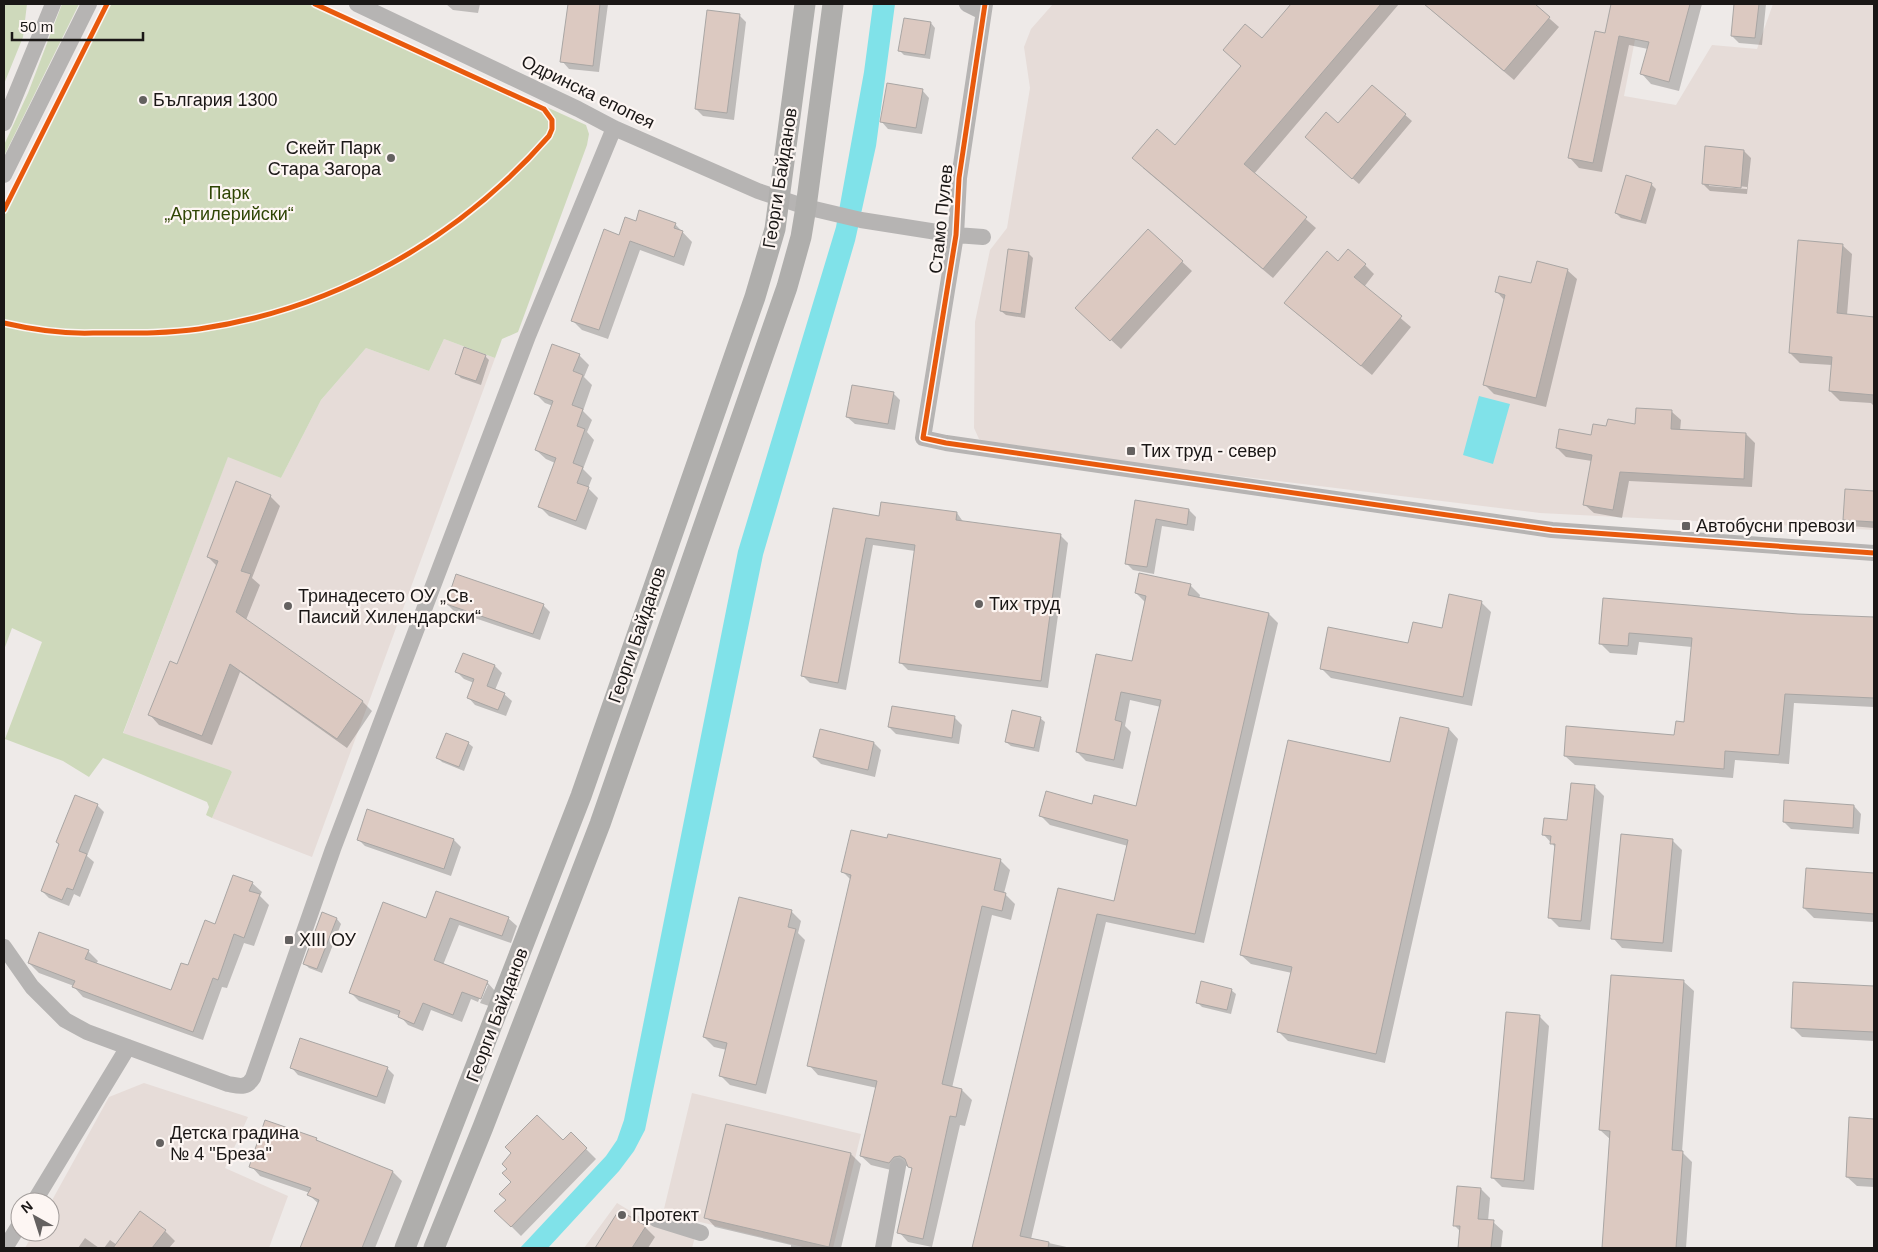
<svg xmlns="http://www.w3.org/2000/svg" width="1878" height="1252" viewBox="0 0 1878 1252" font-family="Helvetica,sans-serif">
<rect width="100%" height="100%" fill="#eeeae8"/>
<path fill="#e6dcd8" d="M1053,4h589l-18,92 52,9 36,-60 45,4 16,-45h101v526l-334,-17 -549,-67 -12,-7 -5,-11 1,-106 15,-72 17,-22 23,-140 -6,-41 7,-18z
M444,339l51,19 -183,499 -100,-39 20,-46 -2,-2 -107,-36 105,-278 53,22 40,-78 45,-52 63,23z
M144,1083l104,34 -23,51 63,28 -19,52h-244l9,-16h16v-28l59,-107z
M692,1093l169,41 -28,114h-26l-144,-35z
M617,1203l38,23 40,11 -3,11h-108z"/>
<path fill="#ced9bb" d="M4,4h23l-4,33 -19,47z
M62,4h17l-75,152v-11l24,-52z
M105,4h216l265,121 3,9 -2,11 -69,187 -16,7 -7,19 -51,-19 -15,32 -63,-23 -45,52 -40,78 -53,-21 -105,276 107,37 2,2 -20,46 -6,-3 3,-8 -2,-5 -104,-44 -14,19 -26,-16 -58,-22 37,-97 -30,-14 -8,22v-442z"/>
<path fill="#80e2e9" d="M873,4h22l-19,142 -21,95 -92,314 -118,575 -11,21 -15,20 -71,77h-28l86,-92 11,-16 7,-20 114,-569 98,-324 28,-155z
M1479,396l31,8 -17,60 -30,-9z"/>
<path fill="#0003" fill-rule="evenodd" d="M446,4h34l-2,9 -25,-3z
M569,4h39l-9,68 -30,-3 -7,-8z
M1293,4h106l-145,170 62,54 -43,50 -130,-110 32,-21 67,-80 -18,-17 38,-10z
M1424,4h109l26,23 -45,53z
M1613,4h89l-23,87 -28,-7 -9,-10 6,-25 -19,-4 -27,127 -23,-4 -9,-10 36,-123z
M1735,4h31l-4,41 -23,-2 -7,-7z
M739,15l7,7 -12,98 -31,-4 -7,-7z
M931,23l4,5 -5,31 -26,-4 -5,-5z
M1372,86l40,35 -53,63 -47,-41 26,-18z
M922,90l7,8 -7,36 -34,-5 -7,-8z
M1744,151l7,7 -4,36 -37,-3 -7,-7zM1709,183l38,4v2l-38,-3z
M1651,184l5,5 -10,35 -25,-6 -5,-5z
M636,223l39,1 17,18 -8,24 -44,-16 -32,89 -26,-9 -9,-9 47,-85z
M1148,230l44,41 -71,78 -34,-31z
M1842,245l10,9 -5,61 27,3v88l-3,-3 -31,-2 -10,-10 2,-26 -32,-2 -10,-10z
M1028,253l5,5 -8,60 -19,-3 -5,-4z
M1339,262l26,3 9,9 -10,13 47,40 -39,48 -76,-62z
M1567,270l10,9 -31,128 -52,-13 -10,-10 21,-83 -8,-9 35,-7z
M579,355l10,10 -5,12 8,8 -9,26 9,9 -5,12 7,8 -11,29 9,9 -4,10 10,10 -12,32 -37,-14 -10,-10 16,-43 -9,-4 -10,-9 17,-44 -8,-3 -10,-10z
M485,356l4,4 -8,25 -20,-7 -5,-5z
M893,393l7,7 -5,30 -40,-6 -8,-7z
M1672,412l9,8 -1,11 66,3 9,9 -3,44 -123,-6 -7,37 -28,-5 -9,-8 7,-44 -26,-4 -9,-9 35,-12 15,-8 29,-3z
M1846,490l28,2v36l-23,-2 -7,-7z
M270,496l10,10 -28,72 8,7 -14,35 116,81 10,10 -25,37 -107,-76 -28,73 -53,-20 -9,-10 28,-50 39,-99 -9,-9z
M1136,501l53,9 7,7 -2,14 -32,-5 -8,48 -21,-4 -7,-7z
M834,509l46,9 77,-5 7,10 96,12 8,8 -20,145 -140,-18 -8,-8 15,-111 -42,-6 -27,145 -36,-7 -7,-7z
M1190,585l10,10 -1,4 70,15 9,9 -74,320 -98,-21 -75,317 40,9h-97l85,-359 56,13 13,-56 -78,-21 -10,-10 53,-9 44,2 24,-101 -31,-7 -5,26 6,6 -8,37 -37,-8 -9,-9 56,-90 13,-59 -10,-10z
M1604,599l194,16 76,3v89l-80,-4 -5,61 -54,-4 -2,18 -158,-13 -10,-9 110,-20 11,-13 6,-76 -53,-5 -2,13 -27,-2 -10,-10z
M1481,602l10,10 -19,94 -141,-28 -10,-10 88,-23 34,-16z
M447,604l96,1 7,7 -10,28 -86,-29z
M495,666l7,7 -7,17 9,4 8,7 -6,15 -31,-11 -7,-8 6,-14 -10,-4 -7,-7z
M893,707l62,11 7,7 -3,19 -63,-10 -7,-7z
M1040,718l5,4 -6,30 -28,-6 -5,-4z
M1449,729l9,10 -73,324 -97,-22 -9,-9 13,-59 -41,-9 -10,-9 150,-191z
M468,743l5,4 -9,24 -22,-9 -4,-4z
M874,743l7,7 -6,27 -54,-13 -7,-7z
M1594,786l10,10 -14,134 -31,-3 -10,-10 7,-69 -12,-13 24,-13z
M97,805l7,7 -17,44 7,6 -14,35 -6,-3 -5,12 -20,-8 -7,-7z
M1854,806l7,8 -2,20 -68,-5 -7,-7z
M367,811l87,29 7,7 -10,29 -86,-30 -7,-7z
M1672,840l10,10 -10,102 -50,-4 -9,-10z
M1000,860l10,10 -6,23 11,11 -4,16 -19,-5 -40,173 10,2 10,10 -7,26 -5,-1 -28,122 -24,-5 -9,-10 14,-62 -4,-4h-5l-5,6 -28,-7 -10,-9 16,-68 -59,-13 -9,-10 42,-185 -8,-8z
M1807,869l67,5v48l-60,-4 -10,-10z
M252,883l10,9 -2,4 9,9 -15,41 -10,-3 -17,45 -5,-1 -19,53 -120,-43 -9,-10v-1l-35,-13 -10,-10 59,-12 10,10 -2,3 76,28 43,-66z
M436,893l72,25 9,8 -6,17 -52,-18 -16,40 44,17 8,9 -6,15 -9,-3 8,-18h-3l-7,17 -7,-3 -9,23 -31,-12 -8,21 -15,-6 -8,-9 -41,-15 -8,-8 76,-74z
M739,898l53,14 9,9 -3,12 7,7 -39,154 -36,-9 -10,-10 7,-25 -13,-3 -10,-10z
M322,913l15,6 4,5 -19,49 -13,-5 -4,-4z
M1612,977l72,5 10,9 -12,161 10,10 -6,86h-83l8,-108 -11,-10z
M1794,983l80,4v54l-72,-4 -10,-10z
M1231,990l5,4 -5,20 -29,-7 -4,-4z
M1539,1016l10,10 -15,164 -32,-3 -10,-10z
M291,1067l96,1 7,7 -9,29 -87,-29z
M1850,1119l24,1v67l-17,-1 -10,-9z
M727,1125l124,29 10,10 -20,84h-50v-3l-76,-18 -9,-10z
M571,1134l25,25 -75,77 -25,-25 11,-11 6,-18 -4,-13 4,-16 50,-11z
M316,1139l5,4 72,29 9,9 -27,67h-74l18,-44 -10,-9 1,-2 -50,-17 -9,-10z
M1481,1189l9,9 -2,23 5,1 10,9 -2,17h-42l2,-16 -7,-7z
M620,1212l25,15 10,10 -7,11h-51z
M165,1231l10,10 -6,7h-65l6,-8 7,5z
M85,1238l14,10h-21z"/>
<path fill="#dcc9c1" stroke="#a9a6a4" d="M568,4h32l-7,62 -33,-4z
M1291,4h90l-137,160 63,53 -44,52 -131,-111 25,-29 18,16 66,-79 -18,-16 22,-26 17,14z
M1424,4h111l15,13 -46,54z
M1611,4h79l-21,78 -29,-8 9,-32 -30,-6 -26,127 -25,-5 27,-127 10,2z
M1734,4h25l-4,34 -24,-2z
M707,10l33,4 -13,99 -32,-4z
M904,18l27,4 -6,33 -27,-4z
M887,83l36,6 -7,39 -36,-6z
M1372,85l34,29 -54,65 -47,-42 21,-25 12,11z
M1705,146l39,4 -3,38 -39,-4z
M1626,175l26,8 -11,38 -26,-8z
M639,210l37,13 -2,5 9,3 -9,26 -44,-16 -31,89 -28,-9 33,-92 15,6 6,-18 11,4z
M1148,229l35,32 -73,80 -35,-33z
M1798,240l45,4 -6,69 37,4v78l-45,-4 3,-34 -43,-4z
M1008,249l21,3 -8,62 -21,-3z
M1348,249l18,15 -12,13 48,39 -41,50 -77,-63 43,-52 11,10z
M1537,261l31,8 -32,129 -53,-13 22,-90 -10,-3 4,-16 32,7z
M552,344l28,10 -7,17 10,4 -11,30 11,4 -6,17 8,3 -12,34 10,4 -6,16 12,4 -13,34 -38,-14 18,-49 -21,-8 18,-49 -19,-7z
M464,347l22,8 -10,26 -21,-7z
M852,385l42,7 -6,32 -42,-7z
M1636,408l36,2 -1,19 75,4 -2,46 -124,-7 -7,38 -30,-5 9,-50 -36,-7 3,-19 32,6 2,-11 13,2 2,-7 27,5z
M236,481l35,14 -30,76 10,3 -15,38 127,89 -26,38 -107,-75 -28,72 -54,-21 22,-54 7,3 41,-103 -11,-4z
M1845,489l29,2v31l-31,-2z
M1135,500l54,9 -2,16 -31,-6 -9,48 -22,-3z
M881,502l76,10 -1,8 105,14 -20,147 -142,-18 16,-118 -49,-7 -28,145 -37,-7 32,-168 46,8z
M1139,573l52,11 -3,11 81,18 -74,321 -98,-20 -77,322 29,6 -1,6h-76l86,-360 56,13 14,-61 -89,-24 7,-25 46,13 2,-9 42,11 25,-106 -40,-8 -6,28 7,2 -8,38 -38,-8 20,-98 36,7 14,-65 -11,-3z
M456,574l88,30 -11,30 -87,-30z
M1449,594l33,7 -19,96 -143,-28 8,-42 80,16 5,-21 29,6z
M1603,598l195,16 76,3v81l-89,-4 -6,61 -54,-4 -1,18 -160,-13 2,-30 108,9 2,-14 8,1 8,-84 -63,-5 -1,13 -29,-2z
M463,653l32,12 -8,21 18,7 -7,17 -31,-12 7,-19 -19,-7z
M892,706l63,10 -3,22 -64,-11z
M1012,710l29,7 -7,31 -29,-6z
M1400,717l49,11 -73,326 -99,-22 15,-65 -52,-12 48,-215 102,22z
M820,729l54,13 -6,28 -55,-13z
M446,733l23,9 -10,25 -23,-9z
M1571,783l24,2 -14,136 -33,-3 7,-74h-5l1,-8 -9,-1 2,-17 23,2z
M75,795l23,9 -19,47 8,3 -14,36 -6,-2 -5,12 -21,-9 18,-47 -3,-2z
M1784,800l70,5 -1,23 -70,-6z
M367,809l87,30 -10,30 -87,-29z
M851,830l36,8 1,-4 113,25 -7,31 12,3 -4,18 -20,-5 -40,178 20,5 -6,28 -6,-1 -27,123 -26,-6 15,-65 -4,-1 -3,-8 -5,-3 -6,1 -5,6 -29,-7 17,-75 -70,-15 44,-191 -10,-3z
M1621,834l52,5 -10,104 -52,-4z
M1806,868l68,5v41l-71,-6z
M233,875l20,7 -4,9 11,3 -16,44 -10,-4 -16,46 -5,-2 -20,54 -121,-45 3,-6 -47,-18 11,-31 50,18 -4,9 86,31 10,-27 7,2 17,-45 10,4z
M436,891l73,26 -7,19 -52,-18 -16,42 54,21 -7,18 -19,-7 -9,23 -30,-12 -9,21 -16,-7 2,-6 -51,-18 34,-91 43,16z
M739,897l53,13 -4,17 8,2 -40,156 -37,-9 8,-33 -24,-6z
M322,912l15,6 -20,51 -14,-5z
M1611,975l73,5 -12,170 11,1 -7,97h-74l8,-117 -11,-1z
M1201,981l31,8 -5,21 -31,-7z
M1793,982l81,4v46l-83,-4z
M1506,1012l34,3 -16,166 -33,-3z
M300,1038l88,29 -11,30 -87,-29z
M537,1115l26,25 8,-8 16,16 -76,79 -17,-16 12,-11 -7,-6 12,-12 -9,-9 5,-4 -5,-5 9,-11 -6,-6z
M1849,1117l25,2v60l-28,-2z
M265,1120l52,18 -1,2 77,31 -31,77h-62l19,-48 -12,-5 4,-7 -62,-21z
M726,1124l125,29 -22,94 -125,-29z
M1457,1186l24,2 -3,31 16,1 -3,28h-33l2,-22h-7z
M619,1210l27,16 -14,22h-37z
M140,1211l26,19 -14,18h-39z"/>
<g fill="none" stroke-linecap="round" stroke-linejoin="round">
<path stroke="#b6b4b3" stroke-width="16" d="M357,4l221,105 36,19 144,63 48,16 55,13 95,15 27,2
M967,4l16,8
M985,4l-26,174 -3,57 -33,203 23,5 606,87 322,23
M4,123l49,-119
M4,175l85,-171
M4,947l28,40 33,33 22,12 141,52c11,2 18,5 25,-6l80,-229 195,-513 86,-208
M34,1202l94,-155
M656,1219l45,14
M5,1248l15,-24
M883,1248l15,-82"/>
<path stroke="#afaeac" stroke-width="21" d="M405,1248l176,-452 174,-499 20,-68 30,-225
M434,1248l49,-121 117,-303 187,-537 14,-50 5,-30 27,-203"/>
<g stroke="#fdf6f3" stroke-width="8">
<path id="cycleway" d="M985,4l-26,174 -3,57 -33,203 23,5 606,87 322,23
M4,210l103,-206
M4,323c30,7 58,11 89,10 36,0 71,1 106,-4 136,-20 260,-90 350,-193l3,-7v-9l-8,-11 -229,-105"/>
</g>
<use href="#cycleway" stroke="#e8590c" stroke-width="5"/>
</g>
<g fill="#646160" stroke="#fdf6f3" stroke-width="2">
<circle cx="143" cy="100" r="5"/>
<circle cx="391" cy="158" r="5"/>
<rect x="1126" y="446" width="10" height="10" rx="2.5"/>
<rect x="1681" y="521" width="10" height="10" rx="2.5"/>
<circle cx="979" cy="604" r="5"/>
<circle cx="288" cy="606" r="5"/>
<rect x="284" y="935" width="10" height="10" rx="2.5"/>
<circle cx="160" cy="1143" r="5"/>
<circle cx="622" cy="1215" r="5"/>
</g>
<g text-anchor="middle" stroke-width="4.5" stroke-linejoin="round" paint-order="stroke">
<g font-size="18" fill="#1a1716" stroke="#fdf6f3">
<text transform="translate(588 92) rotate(26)" y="6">Одринска епопея</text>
<text transform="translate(780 178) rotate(-81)" y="6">Георги Байданов</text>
<text transform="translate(941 219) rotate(-84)" y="6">Стамо Пулев</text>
<text transform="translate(637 635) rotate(-71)" y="6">Георги Байданов</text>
<text transform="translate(497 1015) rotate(-69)" y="6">Георги Байданов</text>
</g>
<g font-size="18" fill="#1a1716" stroke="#fdf6f3" text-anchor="start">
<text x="153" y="106">България 1300</text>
<text x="381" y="154" text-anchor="end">Скейт Парк<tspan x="381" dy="21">Стара Загора</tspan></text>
<text x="1141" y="457">Тих труд - север</text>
<text x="1696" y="532">Автобусни превози</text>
<text x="298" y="602">Тринадесето ОУ „Св.<tspan x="298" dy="21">Паисий Хилендарски“</tspan></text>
<text x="989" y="610">Тих труд</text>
<text x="299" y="946">XIII ОУ</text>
<text x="170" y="1139">Детска градина<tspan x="170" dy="21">№ 4 "Бреза"</tspan></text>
<text x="632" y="1221">Протект</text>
</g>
<g font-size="18" fill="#2f4504" stroke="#fdf6f3">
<text x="229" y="199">Парк<tspan x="229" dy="21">„Артилерийски“</tspan></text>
</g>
</g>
<rect width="1878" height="1252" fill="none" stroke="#1a1716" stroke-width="10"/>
<g transform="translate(35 1217) rotate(321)"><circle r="24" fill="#fdf6f3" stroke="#a29d9b"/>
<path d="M0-4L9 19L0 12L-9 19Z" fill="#646160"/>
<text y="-8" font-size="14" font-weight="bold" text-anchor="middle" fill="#1a1716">N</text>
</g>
<path d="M12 32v8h131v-8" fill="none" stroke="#1a1716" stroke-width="2.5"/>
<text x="20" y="32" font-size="15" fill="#1a1716" stroke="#fdf6f3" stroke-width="4" paint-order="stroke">50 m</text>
</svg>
